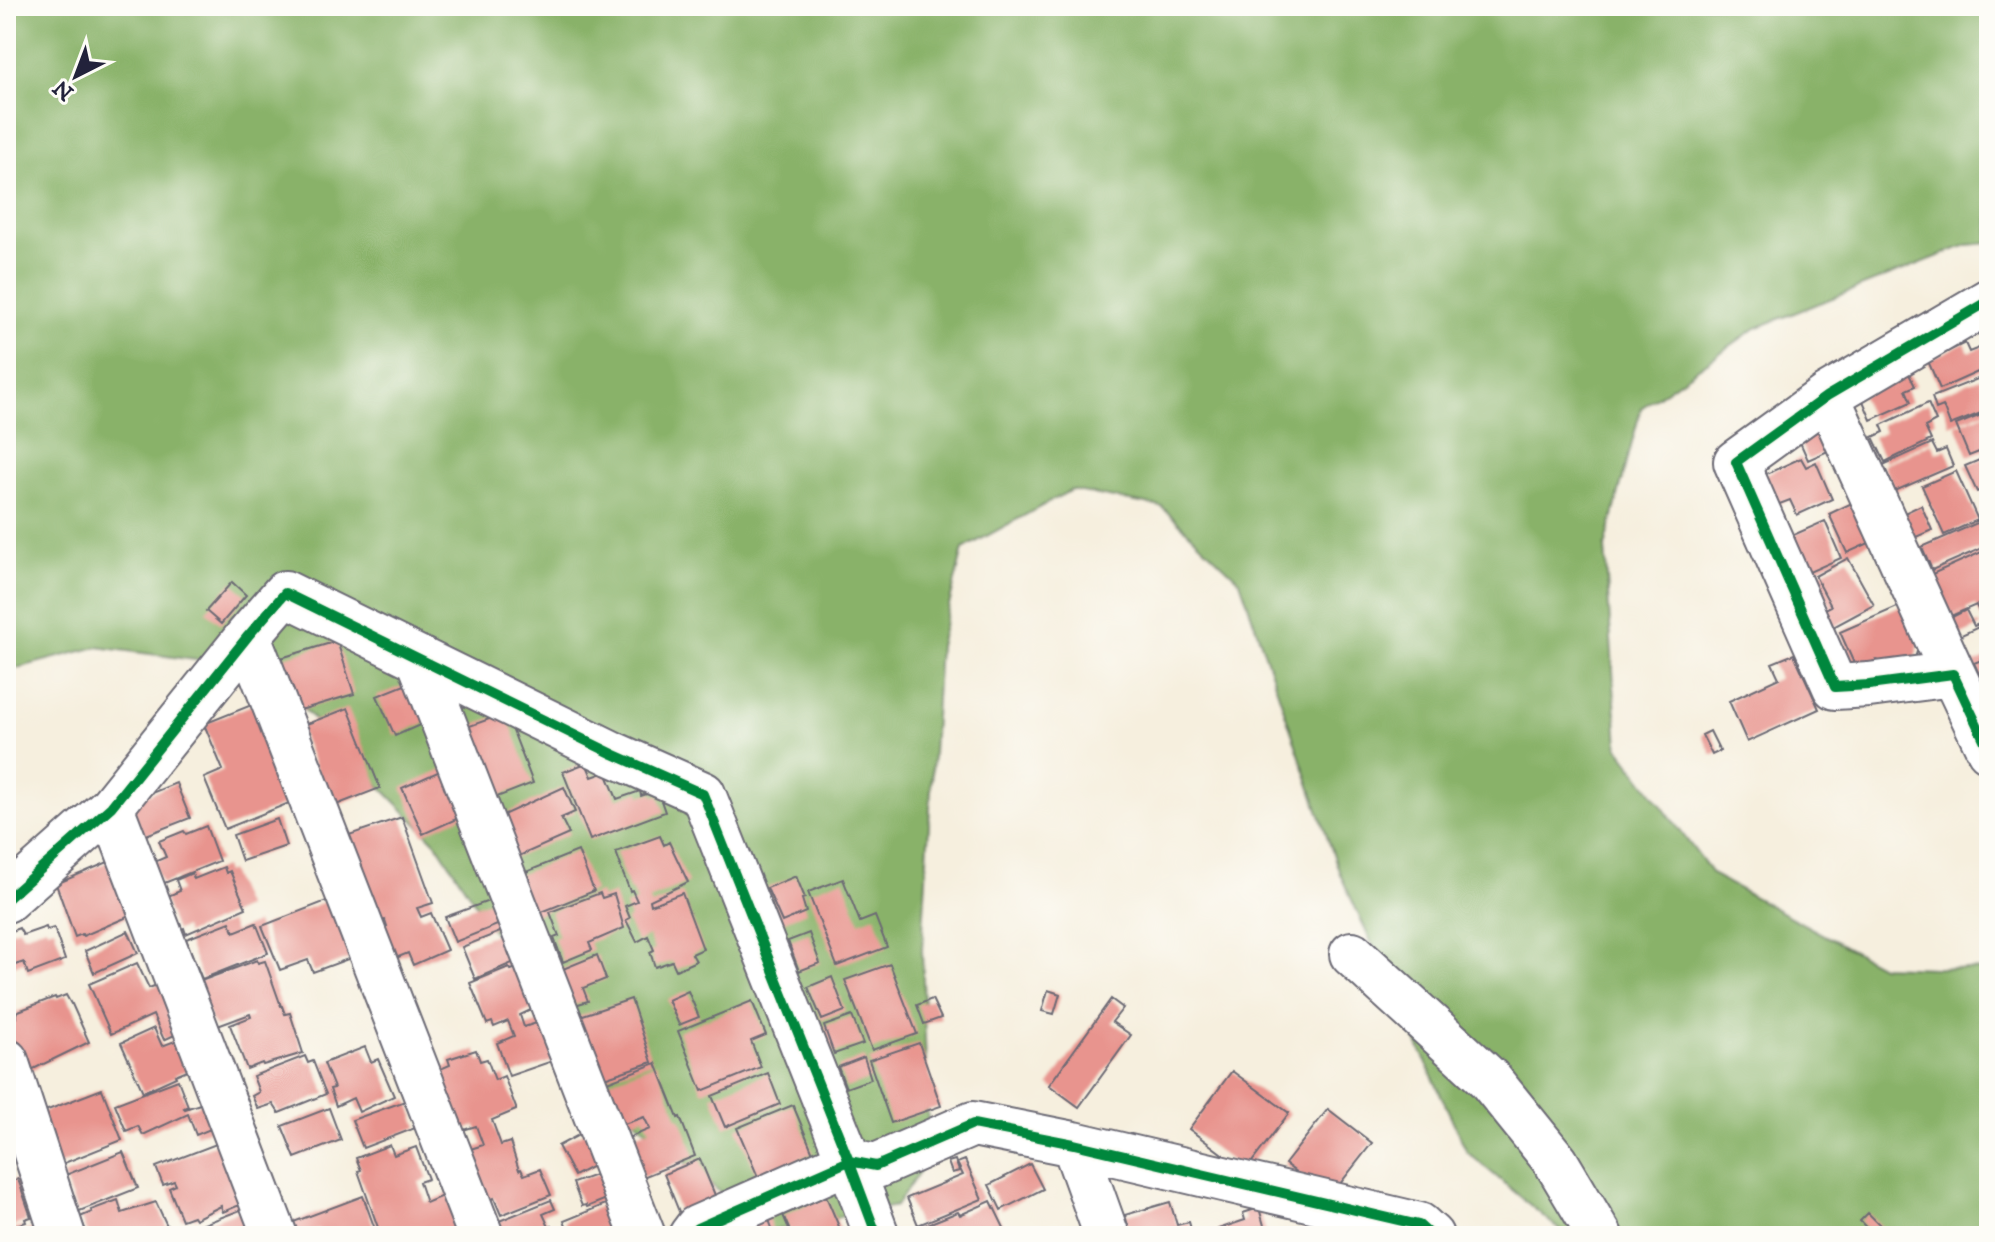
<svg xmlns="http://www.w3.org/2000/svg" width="1995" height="1242" viewBox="0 0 1995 1242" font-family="'IM FELL DW Pica',serif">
<rect width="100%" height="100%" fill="#fdfcf7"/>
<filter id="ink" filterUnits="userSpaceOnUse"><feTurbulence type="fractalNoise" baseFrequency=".0125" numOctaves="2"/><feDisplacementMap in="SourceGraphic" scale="16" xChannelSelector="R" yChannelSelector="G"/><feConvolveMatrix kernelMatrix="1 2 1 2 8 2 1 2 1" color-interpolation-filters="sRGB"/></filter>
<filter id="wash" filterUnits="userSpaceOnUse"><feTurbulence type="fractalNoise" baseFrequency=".006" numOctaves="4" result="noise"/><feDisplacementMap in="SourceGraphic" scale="32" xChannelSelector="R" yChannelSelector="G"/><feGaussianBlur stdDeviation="1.8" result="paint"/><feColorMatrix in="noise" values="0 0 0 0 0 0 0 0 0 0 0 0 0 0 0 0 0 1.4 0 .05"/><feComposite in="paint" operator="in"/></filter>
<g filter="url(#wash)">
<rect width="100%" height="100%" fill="#f6efde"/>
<path fill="#89b269" stroke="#566a52" stroke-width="2" d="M6,6h1983v237l-22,2 -211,83 -115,80 -36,139 13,200 95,128 168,91 108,4v266h-422l-100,-84 -127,-278 -100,-293 -78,-74 -91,-17 -108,59 -24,97 -17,304 7,207 -33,49 -130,25 -149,-126 -100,-137 -81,-125 -172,-174 -167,-22 -91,24z"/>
<g id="blocks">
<path fill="#e8948e" d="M1965,343l4,9 15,-6 5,11v10l-49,22 -12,-28z
M1905,366l10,20 -9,4 5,12 -40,18 -10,-24 35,-15 -4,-9z
M1980,378l9,24v8l-39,15 -7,-19 -7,3 -4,-12z
M1928,403l8,18 -11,6 6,13 -46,22 -12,-25 11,-5 -3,-7z
M1989,412v36l-20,8 -13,-31z
M1827,427l10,20 -29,13 -9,-20z
M1932,443l5,10 9,-4 7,17 -58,25 -12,-26z
M1989,456v30l-12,6 -12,-26z
M1801,458l5,9 10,-5 16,37 -35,16 -7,-15 -13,5 -13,-30z
M1956,471l22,49 -34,15 -22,-49z
M1860,499l18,40 -31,14 -18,-39z
M1921,505l11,25 -25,11 -11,-24z
M1984,520l5,12v13l-57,25 -10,-23z
M1825,521l16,37 -34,15 -16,-37z
M1986,550l3,8v76l-13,-29 -25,11 -19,-42z
M1848,558l26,47 -48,26 -9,-18 14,-7 -16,-30z
M232,582l14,13 -25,29 -15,-13z
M1904,604l16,38 -6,19 -16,7 -21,-8 -21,8 -16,-36z
M1966,610l8,16 5,-2 2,2 -28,13 -9,-18z
M337,641l17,53 -57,17 -16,-53z
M1794,654l25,55 -72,33 -18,-41 50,-23 -7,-15z
M1989,657v38l-15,-32z
M412,682l17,39 -34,15 -18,-40z
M264,700l40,97 -79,32 -21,-51 19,-8 -19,-46z
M348,708l32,80 -49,19 -32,-80z
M506,713l27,70 -41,16 -28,-71z
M1710,731l10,20 -8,4 -10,-20z
M586,763l6,14 14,-5 11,27 23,-8 1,5 12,-4 1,4 5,-1 6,17 -75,28 -27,-68z
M451,766l21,46 -49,22 -21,-46z
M176,783l14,35 -49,19 -14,-34z
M564,787l11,25 -14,6 8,16 -59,26 -18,-40z
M402,817l31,86 -16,5 4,9 10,-4 16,37 -34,15 -5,-12 -12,5 -18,-29 9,-3 -2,-6 -8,3 -31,-87z
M277,819l9,27 -44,15 -9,-26z
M206,826l13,35 -57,23 -10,-21 14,-6 -7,-16 25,-10 2,3z
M660,836l4,9 5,-3 19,40 -38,18 1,5 31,-12 21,56 -11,5 4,7 -20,9 -4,-9 -17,6 -5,-15 4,-2 -6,-14 -11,6 -11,-22 4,-2 -5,-12 12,-5 -5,-11 -2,1 -10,-25h1l-5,-14z
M578,851l16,40 -67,27 -16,-40z
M108,862l24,51 -7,4v1l-42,18 -1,-2 -7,3 -19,-53z
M224,867l2,6 4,-2 16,37 -60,26 -2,-6 -8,3 -13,-33 17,-7 -4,-11 16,-7 2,6z
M796,876l9,22 -3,1 4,13 -24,10 -15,-34z
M843,879l17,43 15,-6 12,31 -50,19 -29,-74z
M600,893l2,5 12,-4 10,34 -35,15 3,7 -29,12 -9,-24 5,-2 -9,-24z
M334,898l17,60 -38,14 -5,-12 -28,10 -18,-44z
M497,898l8,24 -50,20 -10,-25z
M230,922l4,10 22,-9 12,30 -66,26 -16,-40z
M46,927l1,3 7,-2 11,32 -37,14 -4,-12 -18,6v-35l13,-5 4,7z
M505,930l12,31 -42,18 -13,-32z
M128,931l10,22 -44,20 -9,-22z
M809,933l11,30 -21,8 -11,-30z
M597,955l9,24 -23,9 5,13 -13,4 -17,-34z
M257,960l1,3 7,-2 16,45h1l3,8 5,-1 13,40 -40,12 -1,-2 -15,6 -17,-44 21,-8 -1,-3 -35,13 -22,-43z
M137,963l12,25 16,-6 16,50 -17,8 -11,-25 -42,19 -22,-50z
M890,964l27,70 -45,16 -27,-70z
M509,967l2,3 6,-2 18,40 -15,7 4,12 22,-7 18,37 -55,19 -12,-33 17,-7 -6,-15 -14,6 -2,-5 -5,2 -17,-41z
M832,977l13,34 -23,9 -14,-33z
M1048,990l12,4 -6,20 -12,-3z
M688,991l11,26 -20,8 -11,-25z
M66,995l5,9h1l17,38 -70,34 -13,-26v-27l11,-6 -1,-5 39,-15 1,2z
M631,999l21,63 -60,20 -21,-63z
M932,999l9,19 -17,6 -7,-19z
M1111,999l12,9 -11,14 19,13 -52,72 -30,-22z
M752,1001l14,34 -15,6 10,26 -59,24 -24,-60z
M852,1016l11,28 -29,10 -10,-28z
M154,1028l8,18 21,-8 12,29 -20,8 1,2 -33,15 -22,-49z
M919,1043l22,63 -50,17 -22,-63z
M365,1047l6,15 7,-3 16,37 -35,16 -6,-14 -17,8 -6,-17 4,-1 -10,-25z
M476,1050l4,11 7,-2 8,21 9,-4 12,32v2l-24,10 9,25 9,-3 9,28 2,-1 3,6 16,-6 11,26 -50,20 -7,-17 -8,3 -22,-50 19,-6 -7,-19 -16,5 -22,-61 12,-5 -2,-6z
M305,1056l3,7 5,-2 13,33 -47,19 -6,-9 -15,5 -6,-13 7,-4 -6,-16z
M864,1057l7,22 -25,9 -8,-21z
M656,1063l22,55 2,-1 15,39 -52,21 -15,-39 22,-9 -6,-12 -20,7 -17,-42z
M1232,1071l57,42 -44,58 -56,-42z
M768,1073l12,31 -55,23 -13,-31z
M178,1080l10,26 -4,2 1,1 24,-8 9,25 -22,9 -8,-21 -45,21 -5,-9 -12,5 -11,-27z
M102,1089l20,51 -70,28 -20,-52z
M408,1100l10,27 -55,21 -11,-28z
M793,1105l20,48 -55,24 -21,-49z
M329,1108l12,32 -46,18 -13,-32z
M1328,1109l44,34 -37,47 -24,-7 -26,-19z
M586,1131l16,30 -28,15 -16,-30z
M224,1141l23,61 -24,10 -2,-6 -26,13 -2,-3 -11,4 -13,-32 7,-3 -2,-4 -11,4 -7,-18z
M390,1145l4,10 22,-8 12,32 -9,3 7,21 23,-10 14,41 -7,2h-75l-23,-65 3,-1 -5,-12z
M123,1152l15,36 -61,24 -14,-36z
M700,1159l17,41 -37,14 -16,-40z
M955,1160l4,11 -7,2 -4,-11z
M965,1160l17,39 -64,26 -11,-27 56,-23 -6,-12z
M1030,1164l13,25 -42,21 -12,-25z
M603,1172l6,26 -22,9 -1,-2 -4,1 -9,-23z
M18,1179l13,38 -6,2 1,3 -20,6v-45z
M363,1196l13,36 -11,4h-45l-2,-7 -20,7h-5l-5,-12z
M826,1196l17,40h-51l-9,-21z
M118,1200l4,13 34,-11 13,28 -14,6h-67l-8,-19 12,-5 -1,-2z
M551,1200l4,9 -12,5 6,13 3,-1 4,10h-52l-5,-15z
M613,1201l14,35h-57l-6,-15z
M991,1201l17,35h-110l60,-24 2,3z
M1170,1202l7,23 12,-3 4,14h-62l-6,-21z
M248,1207l9,29h-84z
M1259,1208l8,28h-46l-3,-7 27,-9 -2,-7z
M766,1212l9,24h-55z
M1868,1213l23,23h-17l-14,-15z
M41,1226l4,10h-39v-4l15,-5 1,5z
M1305,1229l1,2 5,-2 3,7h-29z"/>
</g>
</g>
<g filter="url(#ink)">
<use href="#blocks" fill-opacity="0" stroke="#6c6a74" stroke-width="2"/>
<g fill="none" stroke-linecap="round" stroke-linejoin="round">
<g stroke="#6c6a74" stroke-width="48">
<path id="minor" d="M1989,301l-162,95 -91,66 99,225 34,-2 84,-11 36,76
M1827,396l126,278
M248,636l233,600
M419,659l224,577
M111,807l164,429
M6,900l105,-93 137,-171 37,-43 328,161 90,40 146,367 28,75
M1352,954l137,125 67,83 44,74
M6,1061l57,175
M1074,1144l33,92
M691,1236l6,-8 152,-67 27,5 97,-42 101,20 345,81 12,11"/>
</g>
<use href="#minor" stroke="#fff" stroke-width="44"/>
<g stroke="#fdfcf7" stroke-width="15">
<path id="cycleway" d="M1989,301l-162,95 -91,66 99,225 34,-2 84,-11 36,76
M6,900l105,-93 137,-171 37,-43 328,161 90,40 146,367 28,75
M691,1236l6,-8 152,-67 27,5 97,-42 101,20 345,81 12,11"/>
</g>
<use href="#cycleway" stroke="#00873e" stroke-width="10"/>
</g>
</g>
<rect width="1995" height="1242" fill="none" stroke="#fdfcf7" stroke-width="32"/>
<g transform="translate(76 76) rotate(222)" stroke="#fdfcf7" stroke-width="6" paint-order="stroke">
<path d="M0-6L14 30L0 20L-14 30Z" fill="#22223b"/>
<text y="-12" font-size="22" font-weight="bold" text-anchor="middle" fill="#22223b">N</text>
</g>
</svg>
